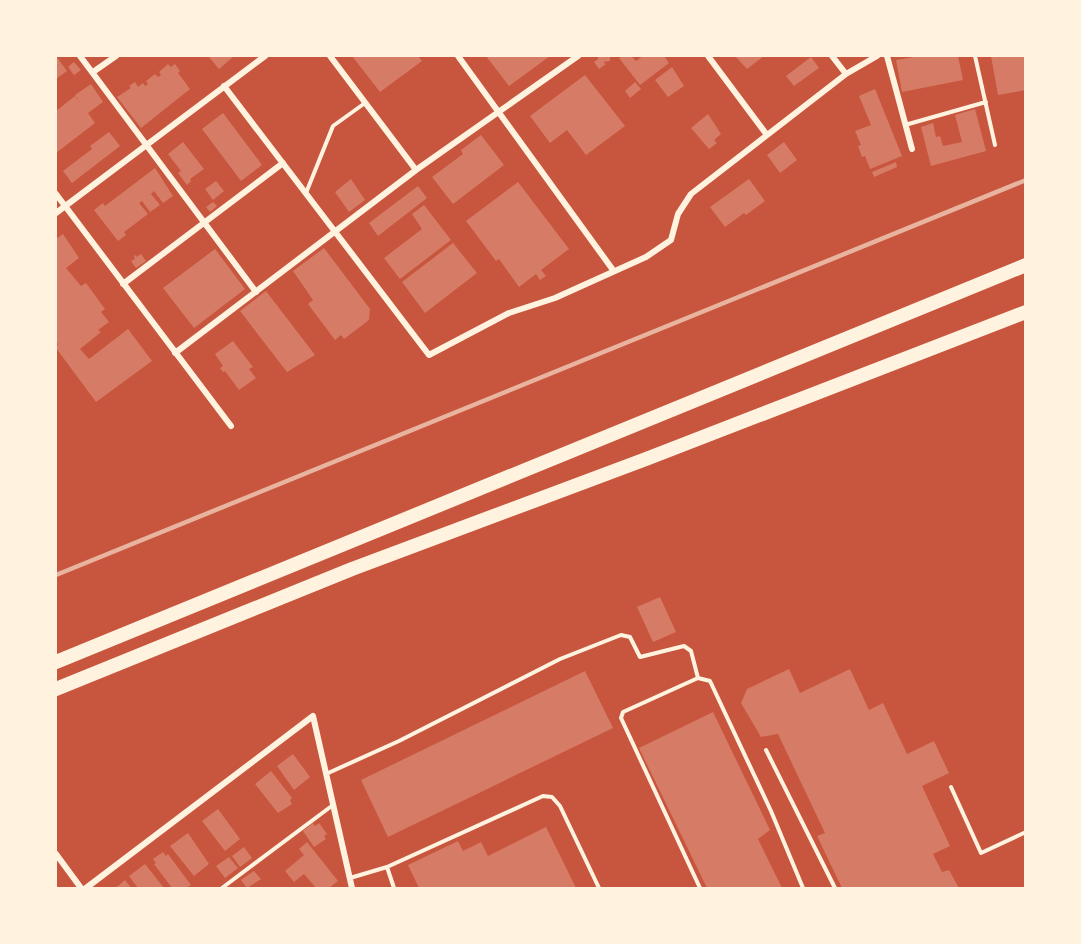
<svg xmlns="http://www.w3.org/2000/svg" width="1081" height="944" viewBox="0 0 1081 944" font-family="Quicksand,sans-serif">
<rect width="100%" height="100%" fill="#c8553d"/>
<path fill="#d67c66" d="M56,56l11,15 -11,8z
M208,56h24l1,1 -14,12z
M352,56h66l4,5 -42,31z
M486,56h64l-41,30z
M598,56h12v5l-7,1 3,2 -7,5 -5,-7 4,-3z
M623,56h8l5,5 7,-5h21l5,7 -29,22 -21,-27z
M735,56h29l-17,13z
M920,56h38l5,24 -61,12 -6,-32z
M991,56h35v34l-28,5z
M811,57l8,11 -25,18 -8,-10z
M74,62l7,8 -7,5 -6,-8z
M168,64l3,3 4,-3 5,7 -2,2 12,16 -49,39 -24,-31 14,-9 -2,-2 6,-4 3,5 5,-4 2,3 3,-2 -2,-3 9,-7 3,3 3,-2 -2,-3z
M672,67l12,19 -16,11 -13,-17z
M585,75l40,51 -39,29 -19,-25 -17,13 -20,-27z
M635,82l6,7 -11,9 -5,-7z
M91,84l12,18 -15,11 7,10 -39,30v-42l19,-15 7,9 -7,-10z
M875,89l27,67 -32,13 -5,-13 -3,1 -4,-11 3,-1 -6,-14 16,-6 -12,-29z
M975,109l11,42 -55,15 -10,-39 12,-4 3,14 4,-1 3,10 19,-4 -7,-27z
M223,113l39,52 -21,16 -39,-52z
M708,114l13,20 -7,6 3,3 -8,6 -18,-21z
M109,132l11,14 -48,37 -9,-12 29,-22 -2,-3z
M481,135l23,30 -51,39 -21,-27 31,-23 -2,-4z
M183,142l21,27 -14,10 1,2 -4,4 -9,-12 3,-2 -13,-17z
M784,142l13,18 -17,13 -13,-18z
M896,162l1,5 -23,10 -2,-5z
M155,168l18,28 -10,7 -9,-12 -3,3 9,11 -10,7 -8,-11 -3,2 9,11 -24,18 2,3 -8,6 -24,-31 9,-7 2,3z
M351,179l14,21 -16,12 -14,-20z
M749,179l16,22 -19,14 -2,-2 -19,14 -15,-20z
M216,181l8,10 -11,9 -8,-11z
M518,182l51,67 -28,21 5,6 -6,4 -4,-6 -17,13 -20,-28 -3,2 -30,-40z
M418,186l9,12 -49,38 -9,-13z
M213,202l4,4 -7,6 -4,-5z
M424,205l27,35 -51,39 -16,-21 38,-29 -10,-15z
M63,234l16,24 -13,10 15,18 5,-3 19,26 -4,3 8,10 -11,8 3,2 -21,17 9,10 39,-30 24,32 -56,41 -40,-54 2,-4 -2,-4v-101z
M453,243l24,30 -52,40 -23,-31z
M324,248l46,61 -1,11 -25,19 -3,-4 -6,5 -27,-36 5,-4 -20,-29z
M215,249l30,40 -51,39 -31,-40z
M141,254l5,7 -10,7 -5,-7 4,-2 -1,-3 2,-1 1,2z
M266,291l49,64 -28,17 -47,-61z
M233,341l20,26 -4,2 7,9 -17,12 -14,-19 -2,1 -3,-4 3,-2 -8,-12z
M660,597l16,35 -23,10 -16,-35z
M789,669l11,24 50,-24 19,41 14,-7 24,51 27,-13 15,32 -27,13 28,60 -17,8 9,18 7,-2 10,18h-117l-25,-52 8,-3 -47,-99 -17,3 -20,-34 6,-14z
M585,671l28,57 -225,109 -27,-57z
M713,712l57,118 -12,9 24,49h-75l-68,-140z
M293,754l17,23 -16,13 -17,-24z
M271,771l21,27 -2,2 2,4 -14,9 -23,-29z
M218,809l22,30 -15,12 -23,-30z
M313,823l2,3 4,-3 8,11 -3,2 2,3 -12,8 -11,-16z
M546,827l30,61h-157l-11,-23 50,-24 5,10 18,-9 7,14z
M188,833l21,31 -15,12 -24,-30z
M307,842l31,39 -9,7h-13l-12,-14 -10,8 -9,-11 19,-16 -5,-6z
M244,847l8,11 -12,9 -8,-11z
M163,852l3,4 2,-2 23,31 -5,3h-14l-18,-24 2,-1 -3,-4z
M229,857l9,11 -13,10 -9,-12z
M145,864l4,5 15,19h-26l-9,-12z
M254,871l7,8 -14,9 -6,-8z
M125,880l6,8h-17l4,-2z"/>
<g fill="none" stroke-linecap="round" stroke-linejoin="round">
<path stroke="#fff3e0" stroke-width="4" d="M975,56l20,89
M905,125l81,-23
M306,193l27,-67 32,-23
M766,750l69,138
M326,774l73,-33 161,-82 61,-24 9,2 10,20 44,-11 7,5 7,27
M951,787l30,66 45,-21
M387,867l7,21
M350,878l37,-11 156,-71 9,1 8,9 39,82
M222,888l111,-83
M700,888l-79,-170 2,-6 75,-34 12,3 61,130 32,77"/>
<path stroke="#fff3e0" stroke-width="6" d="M80,56l176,236
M330,56l86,114
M458,56l155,214
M708,56l59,79
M832,56l14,18
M887,56l25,93
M93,72l23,-16
M224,86l205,269 80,-42 46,-15 91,-41 25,-17 7,-26 13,-20 155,-120 31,-18
M56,194l175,232
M56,213l209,-157
M123,284l160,-121
M175,353l241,-183 162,-114
M56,854l25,34
M86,888l227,-172 39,172"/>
<path stroke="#fff3e0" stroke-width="14" d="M56,662l970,-397
M56,689l296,-120 294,-110 380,-147"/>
<path stroke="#e9b49f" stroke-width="4.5" d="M56,575l970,-395"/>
</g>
<rect width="1081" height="944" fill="none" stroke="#fff3e0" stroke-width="114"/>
</svg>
